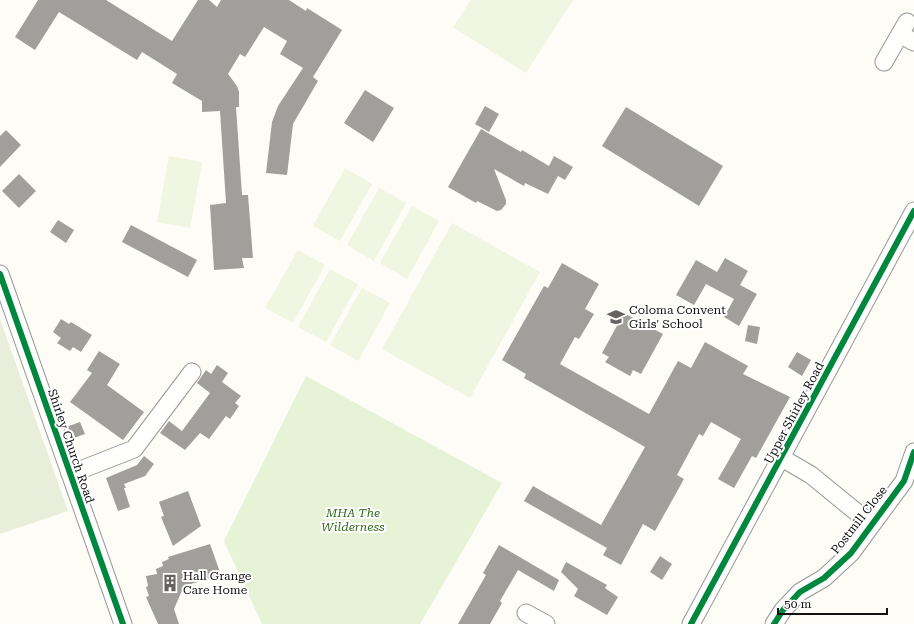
<svg xmlns="http://www.w3.org/2000/svg" width="914" height="624" viewBox="0 0 914 624" font-family="'Roboto Serif',serif">
<rect width="100%" height="100%" fill="#fdfcf7"/>
<path fill="#e7f3d7" d="M306,376l196,107 -82,141h-158l-38,-83z"/>
<path fill="#e9eedb" d="M0,319l68,192 -68,23z"/>
<path fill="#f0f6e1" d="M471,0h102l-47,73 -73,-46z
M169,156l33,6 -12,66 -33,-6z
M345,168l27,16 -32,57 -27,-15z
M379,188l27,15 -32,58 -27,-16z
M412,206l27,15 -32,58 -27,-16z
M452,223l88,49 -70,126 -88,-49z
M298,250l27,15 -32,58 -28,-15z
M330,269l28,15 -32,58 -28,-15z
M362,288l28,15 -32,58 -28,-16z"/>
<path fill="#a19f9c" d="M38,0h68l66,41 26,-41h11l8,7 4,-7h68l17,11 1,-3 35,22 -29,47 5,4 -25,43 -6,51 -21,-2 6,-51 6,-16 25,-38 -23,-14 7,-13 -23,-14 -19,30 -5,-3 -12,20 9,12 2,6v15h-3l6,88h6l5,63h-11l2,10 -30,2 -4,-65 16,-2 -6,-92 -18,1v-11l-30,-18 5,-9 -35,-22 -5,8 -78,-48 -24,38 -20,-13z
M365,90l29,18 -21,34 -29,-19z
M485,106l14,8 -10,18 -14,-8z
M626,107l97,59 -24,40 -97,-60z
M481,129l40,23 1,-2 27,16 5,-10 19,11 -8,13 -7,-4 -10,18 -23,-11 -1,3 -30,-17 12,31v4l-5,6 -4,1 -20,-10 -1,2 -28,-16z
M6,130l15,15 -21,22v-31z
M19,174l17,17 -17,17 -17,-17z
M58,220l16,10 -8,13 -16,-11z
M131,225l66,35 -9,17 -66,-35z
M725,258l23,13 -8,14 17,9 -18,32 -15,-9 10,-18 -28,-15 -12,21 -18,-10 20,-35 21,12z
M562,263l37,21 -14,25 9,5 -15,25 -4,-2 -15,27 89,50 29,-53 13,7 14,-26 43,24 -5,8 47,23 -34,61 -4,-2 -18,32 -16,-9 23,-40 -30,-17 -8,14 -4,-2 -22,41 7,4 -29,52 -12,-7 -22,41 -18,-10 4,-7 -83,-47 9,-15 68,39 44,-78 -121,-69 2,-4 -24,-14 42,-74 4,2z
M624,313l39,21 -22,40 -8,-4 -3,6 -25,-14 4,-5 -7,-4z
M61,319l8,5 2,-2 21,13 -11,17 -8,-5 -3,4 -13,-8 4,-5 -8,-6z
M748,325l12,2 -3,17 -12,-3z
M99,351l21,13 -13,21 37,27 -21,28 -53,-38 22,-29 -5,-3z
M797,352l14,8 -9,16 -14,-9z
M217,365l11,8 -6,9 19,14 -6,7 4,3 -9,13 -4,-3 -17,23 -9,-6 -15,17 -25,-17 9,-12 13,10 28,-38 -13,-10 9,-13 5,4z
M80,422l5,12 -14,5 -5,-12z
M144,456l10,8 -9,12 -21,8 2,4h-2l6,19 -12,4 -12,-33 31,-13z
M188,491l13,35 -28,20 -12,-29 3,-1 -5,-14z
M210,544l11,31 -37,11 -10,23 5,15h-21l-12,-27 3,-1 -3,-9 2,-1 -2,-10 11,-2 -1,-5 7,-3 -1,-4 7,-3 -1,-2z
M499,545l60,35 -5,11 -36,-21 -18,31 2,2 -12,21h-32l28,-49 -3,-2z
M660,556l12,8 -10,16 -12,-8z
M566,562l41,23 -2,3 13,9 -11,18 -33,-19 4,-7 -17,-17z"/>
<g fill="none" stroke-linecap="round" stroke-linejoin="round">
<g stroke="#979795" stroke-width="19">
<path id="minor" d="M900,34l7,-12
M884,62l16,-28 14,8
M0,274l123,350
M782,458l29,17 60,49
M70,474l64,-25 58,-77
M526,613l20,11
M691,624l223,-413
M774,624l9,-14 17,-18 24,-14 27,-25 53,-72 10,-29"/>
</g>
<use href="#minor" stroke="#fffffe" stroke-width="17"/>
<g stroke="#fff" stroke-width="8">
<path id="cycleway" d="M0,274l123,350
M691,624l223,-413
M774,624l9,-14 17,-18 24,-14 27,-25 53,-72 10,-29"/>
</g>
<use href="#cycleway" stroke="#00873e" stroke-width="6"/>
</g>
<defs>
<g id="school-bare" transform="scale(1.38)"><path d="M0-5L7-2L0 1L-7-2ZM-4 1L0 2.5L4 1V4Q0 6-4 4Z" fill="#646362" stroke="#fff" stroke-width="2.5" paint-order="stroke"/></g>
<g id="building-bare" transform="scale(1.38)"><path d="M-4-6H4V6H1V3H-1V6H-4ZM-2.5-4.3h1.7v1.8h-1.7ZM.8-4.3h1.7v1.8H.8ZM-2.5-1h1.7V.8h-1.7ZM.8-1h1.7V.8H.8Z" fill="#646362" stroke="#fff" stroke-width="2.5" paint-order="stroke"/></g>
</defs>
<g fill-rule="evenodd">
<use href="#school-bare" x="616" y="317"/>
<use href="#building-bare" x="170" y="583"/>
</g>
<g text-anchor="middle" stroke-width="4" stroke-linejoin="round" paint-order="stroke">
<g font-size="12" fill="#111" stroke="#fff" text-anchor="start">
<text x="629" y="314">Coloma Convent<tspan x="629" dy="14">Girls' School</tspan></text>
<text x="183" y="580">Hall Grange<tspan x="183" dy="14">Care Home</tspan></text>
</g>
<g font-size="12" fill="#111" stroke="#fff">
<text transform="translate(794 413) rotate(-62)" y="4">Upper Shirley Road</text>
<text transform="translate(71 446) rotate(71)" y="4">Shirley Church Road</text>
<text transform="translate(859 520) rotate(-52)" y="4">Postmill Close</text>
</g>
<g font-size="12" font-style="italic" fill="#2f6b1f" stroke="#fff">
<text x="353" y="517">MHA The<tspan x="353" dy="14">Wilderness</tspan></text>
</g>
</g>
<path d="M778 608v6h109v-6" fill="none" stroke="#111111" stroke-width="2"/>
<text x="784" y="608" font-size="12" fill="#111111" stroke="#ffffff" stroke-width="3" paint-order="stroke">50 m</text>
</svg>
